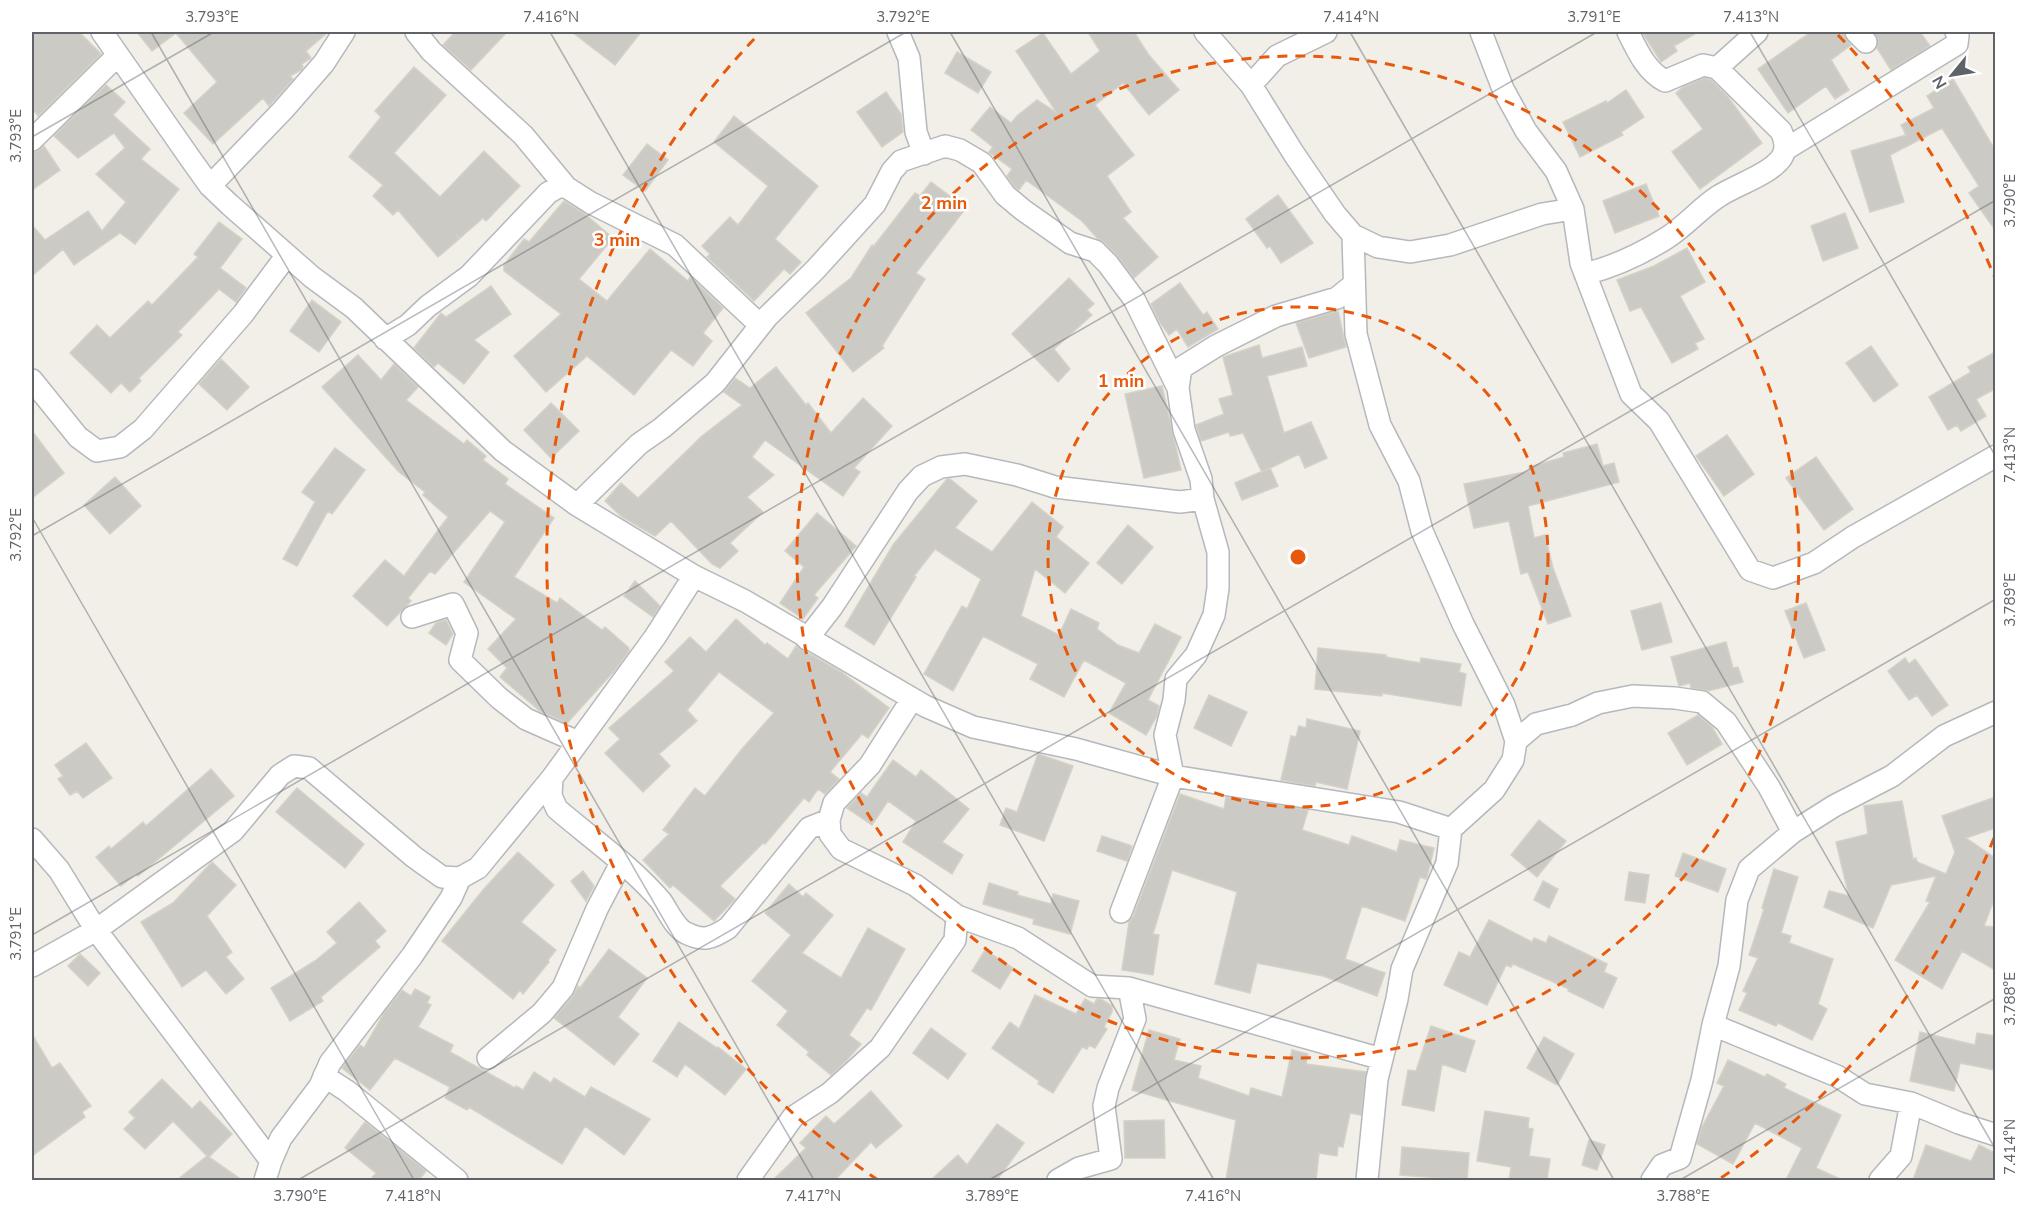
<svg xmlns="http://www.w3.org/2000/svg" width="2027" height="1212" viewBox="0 0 2027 1212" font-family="'Nunito Sans',sans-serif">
<rect width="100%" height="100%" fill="#f1efe8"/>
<path fill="#cccac5" stroke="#d6d1c6" stroke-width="1.5" d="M32,32h47l22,22 -63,62 -6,-8z
M137,32h191l-22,19 5,7 -9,6 1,3 -2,3 -11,6 3,3 -24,27 -6,-8 -50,46 -29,-31 33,-31 -41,-49 -24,18z
M455,32h52l-36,38 -28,-25z
M572,32h69l-26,33z
M1088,32h46l14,22 31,36 -30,25 -26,-32 -28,22 39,50 -27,21 24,36 -8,6 35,39 -24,21 -17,-23 -13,-13 -7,-4 -15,-17 -56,-41 -7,10 -5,-4 -7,-10 5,-7 -23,-17 4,-5 -22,-17 19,-23 21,16 6,-7 20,-16 20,13 -41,-62 27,-18 28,41 29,-23z
M1642,32h56l-24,14 3,5 -16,11z
M1811,32h33v4l7,9 -20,15 18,30 -14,9 -9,-13 -38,27 -30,-44z
M1874,32h46l10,14 -39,24 -14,-22 1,-9z
M957,52l34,20 -13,21 -33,-20z
M414,67l32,28 -52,58 46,44 44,-46 36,35 -34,35 -3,-3 -23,20 -4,-4 3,5 -21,18 -40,-47 -5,5 -20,-19 10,-11 -34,-28 32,-40 -6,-6z
M1704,78l7,2 17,17 34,46 -62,46 -28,-37 31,-23 -27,-36 7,-6z
M1953,79l42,71v80l-26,-37 10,-7 -37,-58 -52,27 14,47 -34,10 -19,-61 55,-16 -5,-10 33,-17 -7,-12z
M106,85l19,17 -12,13 37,34 -9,10 38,30 -44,55 -15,-11 -46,32 -11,-16 -31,27v-51l13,15 43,-29 14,20 24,-29 -30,-28 29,-26 -11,-15 -36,25 -24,-22z
M1626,90l18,27 -23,15 2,3 -43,22 -17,-35 43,-21 1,2z
M886,92l15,22 2,18 -21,15 -25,-35z
M734,116l84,70 -43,53 26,23 -11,12 -6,-5 -30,32 -47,-44 3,-3 -8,-8 28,-29 8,8 30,-39 -54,-44z
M647,144l21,16 -23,31 -22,-16z
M44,146l16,24 -28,20v-38h4z
M931,182l35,26 -50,65 9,6 -43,67 2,2 -31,24 -47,-59 45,-35 21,-33 2,1 41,-53 5,3z
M1646,184l13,32 -44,17 -12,-32z
M1278,195l35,48 -32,20 -11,-17 -3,2 -21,-29z
M564,201l21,13 28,24 -34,41 28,22 43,-52 38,32 2,-4 33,31 -20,25 9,8 -19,25 -22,-16 -37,45 -47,-39 -41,36 -32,-36 47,-42 -57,-43v-6l20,-26 5,3z
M1845,213l13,35 -35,13 -12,-35z
M219,222l23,17 -22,29 26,20 -10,14 -17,-13 -41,43 4,3 -43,43 2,3 -11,11 -9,-9 -10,10 -41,-40 27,-28 13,13 38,-37 4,4 46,-48 -4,-3z
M1687,248l18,34 -25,14 24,43 -9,4 3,6 -26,14 -31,-56 -11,4 -13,-31 37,-14z
M1069,278l25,26 -7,6 5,5 -38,34 16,20 -12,13 -46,-48z
M1180,283l23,32 4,-3 11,17 -30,18 -11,-18 -8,6 -10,-14 -8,-17z
M491,286l20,28 -37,26 15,12 -25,32 -26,-21 -4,4 -20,-19 27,-35 5,4z
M312,300l29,22 -22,30 -29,-21z
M1338,311l8,36 -37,11 -13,-35z
M1259,345l3,13 40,-11 5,19 -40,10 17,57 27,-11 16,36 -22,10 -6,-14 -37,18 -19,-39 -13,3 -1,-4 -28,9 -5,-16 28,-11 -5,-15 14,-4 -10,-38z
M1871,346l27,39 -24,17 -28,-39z
M1995,352v37l-19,10 10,17 -25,15 -4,-6 -9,5 -19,-33 42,-25 -3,-5z
M358,355l23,25 13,-16 24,23 -12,13 58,44 3,-4 19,16 -3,4 25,19 -3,5 49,34 -40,59 43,26 3,-5 42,32 3,-3 24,21v3l-13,18 -49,54 -27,-12 -40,-34 7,-9 -19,-19 28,-30 -52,-37 41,-60 -15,-11 -55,63 -5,-3 -22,27 3,3 -24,25 -34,-30 32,-36 19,16 44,-59 -25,-22 2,-3 -26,-20 -77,-85z
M221,359l28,28 -22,23 -28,-26z
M776,367l30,38 2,-2 23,30 32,-35 29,28 -38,42 6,4 -17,24 -78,-56 -13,17 22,18 -27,22 16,15 -33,31 8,8 -18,17 -8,-4 -41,-43 -16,15 -33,-19 -17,-16 16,-18 17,15 64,-62 40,-31 -18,-13 11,-14 15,10z
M1162,386l19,84 -37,8 -19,-84z
M551,403l28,28 -28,27 -27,-28z
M32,431l32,42 -32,25z
M1727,435l27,39 -30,22 -28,-40z
M1597,444l6,22 11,-3 5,19 -91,24 6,32 11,-3 8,33 18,48 -23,8 -20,-52 -7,2 -12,-53 -35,7 -10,-44 66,-13 -1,-4 35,-10 -1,-4z
M335,448l30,22 -33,44 -4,-3 -31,55 -14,-7 32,-57 -13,-10z
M1816,457l37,52 -29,21 -38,-52z
M1270,468l8,18 -36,14 -7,-17z
M115,477l26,29 -31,28 -26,-29z
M947,479h3l27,22 -22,27 37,24 40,-50 31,25 -7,10 33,26 -24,30 -30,-24 -14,47 38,19 12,-26 28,14 -2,6 21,16 21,8 16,-29 26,13 -33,63 11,6 -2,10 -11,19 -37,-22 17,-30 -42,-23 -20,37 -34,-18 8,-15 -55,-28 -30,55 -29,-17 38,-68 5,3 14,-30 -46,-30 -21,27 2,1 -42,68 -29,-19 48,-81z
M817,513l39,33 -42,49 4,3 -15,21 -23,-16 24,-36 -19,-16z
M1128,525l25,22 -31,37 -25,-21z
M635,581l25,25 -7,11 -29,-21z
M1661,603l11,39 -30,8 -11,-39z
M1806,603l19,47 -21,8 -19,-47z
M736,619l29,26 2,-2 21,16 8,-13 45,26 48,36 -21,30 -6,-4 -32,38 9,7 -14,15 -7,-5 -9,13 -5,-4 -39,46 -2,-1 -43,43 15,13 -21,22 -41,-36 -3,3 -27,-28 26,-26 -6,-4 32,-42 10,8 37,-47 32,-36 -55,-41 -32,38 10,11 -38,33 11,12 -27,26 -38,-39 15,-14 -11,-11 65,-57 -9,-9 25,-25 16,15z
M446,620l7,14 -7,11 -17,-12 7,-10z
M1726,642l7,26 5,-1 5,15 -35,9 -17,-3 -1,-5 -11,3 -8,-29z
M1318,648l68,7v2l34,6 1,-5 40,6 -2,8 7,2 -5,32 -79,-13v3l-67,-7z
M1905,658l4,6 6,-5 33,46 -16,11 -15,-21 -8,5 -21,-29z
M1209,695l38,17 -16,34 -37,-18z
M1698,715l14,12 10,17 -35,21 -19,-32z
M1307,719l53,12 -13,58 -31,-7 -1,4 -34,-6 10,-44 5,1 3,-11 7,2z
M86,743l26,35 -29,20 -6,-7 -7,4 -12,-16 5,-3 -8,-11z
M1038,754l35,12 -29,75 -44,-16 6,-17 11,4z
M893,760l23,17 5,-7 48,39 -27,33 21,13 -11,19 -49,-32 13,-21 -28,-20 -16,24 -25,-17 14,-15 6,4z
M211,769l23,27 -96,80 -2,-2 -15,12 -25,-29 13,-11 2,3 32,-27 3,4z
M297,788l67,56 -19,24 -69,-56z
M1180,794l44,15 2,-12 82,13 -6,20 47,15 3,-9 45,16 3,-12 34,8 -7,29 -1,2 -6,-2 -15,44 -43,-15 -17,53 40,14 -8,23 -54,-20 -66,-13 -7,30 -35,-9 22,-92 -65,-22 -19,64 6,1 -6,40 -31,-5 7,-48 4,-5z
M1995,797v31l-29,10 29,20v39l-11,29 11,1v43l-33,-19 -20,38 -47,-29 35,-58 -4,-1 10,-25 -45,9 -18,43 -49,-21 5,-16 20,5 -13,-54 32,-8 -4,-28 38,-5 11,58 3,-1 1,4 29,12 9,-22 -13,-36z
M1539,820l27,21 -29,36 -26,-22z
M1102,836l30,10 -5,15 -30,-10z
M518,852l36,33 -33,37 35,28 -8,10 1,2 -26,32 -3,-4 -7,9 -71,-58 41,-51z
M1683,853l43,16 -8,23 -43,-16z
M212,862l24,23 -29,31 25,36 -6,5 18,22 -18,15 -20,-24 -24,17 -41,-65 32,-19z
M1774,869l24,8 -17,56 10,3 -2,7 44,16 -15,45 9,5 -15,31 -34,-17 -2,3 -37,-16 8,-17 -4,-2 15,-33 -9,-3 15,-46 -2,-1z
M583,871l11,15 -8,15 -15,-20z
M1629,872l20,3 -4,28 -20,-3z
M1543,881l15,8 -9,19 -15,-8z
M989,883l29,9 -1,3 34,9 2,-10 26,7 -9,33 -37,-10 1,-5 -51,-15z
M789,884l14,13 3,-4 27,22 -31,38 39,25 27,-50 37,21 -34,61 -4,-2 -18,27 12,9 -15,17 -15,14 -24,-20 2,-3 -32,-27 11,-14 -36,-30 39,-46 -26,-22z
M359,902l27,29 -11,10 5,6 -59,50 2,4 -33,20 -19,-33 44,-27 22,-18 -10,-11z
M1489,920l43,22 2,-4 12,5 3,-7 58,28 -3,8 13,6 -14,30 -35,-17 1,-2 -56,-25 -2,3 -5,-2 -19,40 -43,-20 15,-33 11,5z
M609,949l38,29 -29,39 21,17 -25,31 -60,-47 19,-22 5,-10 2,2z
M985,950l28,18 -13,21 -28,-18z
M80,954l20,19 -12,13 -20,-20z
M415,989l15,8 -3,6 4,2 -13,22 35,18 -3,7 65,36 1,-2 7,4 11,-18 17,11 3,-5 31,19 6,-10 59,32 -26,36 -39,-29 -23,38 -93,-57 -2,3 -22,-12 5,-11 -55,-29 -25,32 -28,-22 18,-23 4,3 20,-35 18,-23 9,6z
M1035,995l41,19 9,-15 9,5 3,-5h4l11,7v6l-8,15 3,2 -12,19 -6,-3 -2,4 -5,-2 -29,46 -15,-9 1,-3 -47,-33 18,-26 9,7z
M679,1022l38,26 1,-1 28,22 -21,26 -40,-31 -8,13 -24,-16z
M1431,1026l44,15 -10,31 -23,-8 -8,47 -32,-6 6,-35 8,1z
M931,1028l35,26 -18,25 -35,-26z
M1149,1030l31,9 -6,21 27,6 -3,12 51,18 2,-8 31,9 10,-47 16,4 -2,10 60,8 -5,43 -11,-2 -7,34 -5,-1 -1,10 -18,-3 -3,27h-90l10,-60 -104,-30z
M1920,1032l55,13 2,-12 18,3v34l-35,-7 -6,28 -44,-10z
M32,1034l20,34 8,-5 31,43 -9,6 3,5 -53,39z
M1544,1037l30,17 -17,31 -30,-17z
M1728,1060l37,17 2,-3 19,10 -2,4 57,27 -25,53 26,12h-56l16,-32 -47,-25 -22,41 -36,-20 5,-17 22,-41 -7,-3z
M162,1079l30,30 8,-8 32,33 -23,23 33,23h-65l30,-24 -34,-35 -28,28 -21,-20 11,-11 -6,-6z
M871,1091l31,35 -26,22 -5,-6 -36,38h-62l33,-32 -6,-5 26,-27 8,8z
M1485,1111l44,7 -1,10 5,1 -4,27 21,3 -3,21h-38l2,-13 -34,-6z
M1164,1120l1,38h-40l-1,-37z
M365,1122l61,49 -7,9h-49l6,-7 -31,-25z
M997,1124l27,19 -27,37h-66l27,-25 9,10z
M1589,1140l16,5 -8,25 -15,-5z
M1926,1145l45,16 8,-16 16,8v27h-82z
M1402,1147l67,6 -2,27 -67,-5z"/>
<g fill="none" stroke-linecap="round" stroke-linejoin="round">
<g stroke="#b5b8bc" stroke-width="24">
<path id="minor" d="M102,32l90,129 18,25 20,19 82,72 42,31 149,143 74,54 117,71 51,25 180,105 48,21 103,22 97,27 226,36 52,17
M416,32l15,19 92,84 43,52
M898,32l11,26 7,74 8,22
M1205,32l46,53 43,69 41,60 18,21 25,12 32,5 40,-7 92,-31 31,-5 8,54 50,131 28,27 91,149 23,8 41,-15 39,-26 143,-81
M1481,32l22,57 23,42 30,40 17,38
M1856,32l10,10
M1717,68l40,-36
M1251,85l26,-29 49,-24
M32,140l86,-85
M1786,149l171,-105 1,-8 -2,-4
M210,186l73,-76 41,-47 20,-31
M1353,235l3,99 24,91 29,56 13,50 41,93 41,81 12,36 -3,19 -19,30 -43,39 -4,34 -45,106 -5,30 -20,80 -10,101
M1585,274c28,-7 56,-20 80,-35 20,-12 35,-31 54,-43 17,-11 52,-22 63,-39 5,-9 3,-17 -1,-26l-64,-63 -14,-3 -38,16c-19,-10 -28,-31 -37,-49
M385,339l23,-14 20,-19 41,-30 79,-83 10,-6h8l25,16 84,42 85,80
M32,380l46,57 19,14 23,-4 23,-18 100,-115 44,-59
M1178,388l3,-20 35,-22 60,-30 61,-18 16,-13
M577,505l62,-61 23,-16 53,-45 52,-66 48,-47 60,-66 17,-33 9,-10 44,-15 15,4 22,13 23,32 18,15 47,33 25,8 13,13 26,35 44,89 6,42 17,49 2,20
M694,576l-39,61 -103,141 -1,18 6,13c35,30 74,57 104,92 7,10 14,27 25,32 18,9 26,5 42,-5l81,-100 20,-8
M412,617l41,-13 14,29 -7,27 39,38 27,21 52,23
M807,639l25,-32 76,-116 14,-15 19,-9 24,-3 52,11 38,12 125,15 23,-3 15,53v36l-4,27 -18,40 -20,24 -2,21 -9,35 8,41 -52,136
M912,699l-42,66 -36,38 -5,17 1,14 11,15 74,36 42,31 61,22 74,48 37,2 253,71
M1996,712l-52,24 -52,40 -58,30 -41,26 -44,37 -12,31 -8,66 -16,59 124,51 28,18 46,9 48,20 37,12
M1516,741l20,-17 36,-9 26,-12 35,-7 42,2 27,4 24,20 43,65 24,45
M32,839l27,31 37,60 175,231
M32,966l64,-36 137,-99 47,-56 14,-9 15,2 105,89 28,20 18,1 18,-10 74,-90
M488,1058l54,-45 21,-25 34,-79 24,-46
M324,1076l23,15 110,89
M265,1180l6,-19 10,-23 39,-52 10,-23 82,-107 39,-58 9,-20
M748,1180l45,-63 37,-24 50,-45 75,-108 2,-24
M1058,1180l21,-12 32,-9 -7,-53 4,-18 27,-69 -6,-31
M1652,1180l10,-15 18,-7 22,-78 11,-55
M1880,1180l21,-24 10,-53"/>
</g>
<use href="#minor" stroke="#fff" stroke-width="21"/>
</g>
<path fill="none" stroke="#5f6368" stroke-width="1.5" stroke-opacity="0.45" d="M151,32l663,1148M550,32l664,1148M950,32l664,1148M1350,32l646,1118M1750,32l246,425M32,137l182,-105M32,517l382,663M32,536l874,-504M32,935l1565,-903M298,1180l1698,-980M989,1180l1007,-581M1680,1180l316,-182"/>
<g fill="none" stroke="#e8590c" stroke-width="3" stroke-dasharray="10 8">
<circle cx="1298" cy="557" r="250"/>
<circle cx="1298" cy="557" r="501"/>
<path d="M1994 838A751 751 0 0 1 1718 1180M878 1180A751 751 0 0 1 758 35M1838 35A751 751 0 0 1 1994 276"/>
</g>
<circle cx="1298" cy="557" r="9" fill="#e8590c" stroke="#fff" stroke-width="3"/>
<g font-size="18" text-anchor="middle" font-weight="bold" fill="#e8590c" stroke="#fff" stroke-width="5" stroke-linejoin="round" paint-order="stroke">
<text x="944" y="209">2 min</text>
<text x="617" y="246">3 min</text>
<text x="1121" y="387">1 min</text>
</g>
<rect width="2027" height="1212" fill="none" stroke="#ffffff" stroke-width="66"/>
<g transform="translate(1952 75) rotate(240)" stroke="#ffffff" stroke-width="4.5" paint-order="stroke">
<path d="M0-4.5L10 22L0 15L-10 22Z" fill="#5f6368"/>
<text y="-9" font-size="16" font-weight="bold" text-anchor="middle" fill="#5f6368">N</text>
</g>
<rect x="33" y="33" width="1961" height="1146" fill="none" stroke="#5f6368" stroke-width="2"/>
<g font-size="15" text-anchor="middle" fill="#5f6368">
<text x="212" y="22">3.793°E</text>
<text x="551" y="22">7.416°N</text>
<text x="903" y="22">3.792°E</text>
<text x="1351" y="22">7.414°N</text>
<text x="1594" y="22">3.791°E</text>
<text x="1751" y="22">7.413°N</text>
<text transform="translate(16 136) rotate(-90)" y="5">3.793°E</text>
<text transform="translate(2010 201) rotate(-90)" y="5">3.790°E</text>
<text transform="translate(2010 455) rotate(-90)" y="5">7.413°N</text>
<text transform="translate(16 535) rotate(-90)" y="5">3.792°E</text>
<text transform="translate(2010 600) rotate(-90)" y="5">3.789°E</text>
<text transform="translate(16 934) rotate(-90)" y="5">3.791°E</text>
<text transform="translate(2010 999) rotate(-90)" y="5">3.788°E</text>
<text transform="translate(2010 1147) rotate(-90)" y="5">7.414°N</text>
<text x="300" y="1201">3.790°E</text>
<text x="413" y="1201">7.418°N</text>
<text x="813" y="1201">7.417°N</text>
<text x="992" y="1201">3.789°E</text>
<text x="1213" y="1201">7.416°N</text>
<text x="1683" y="1201">3.788°E</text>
</g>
</svg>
